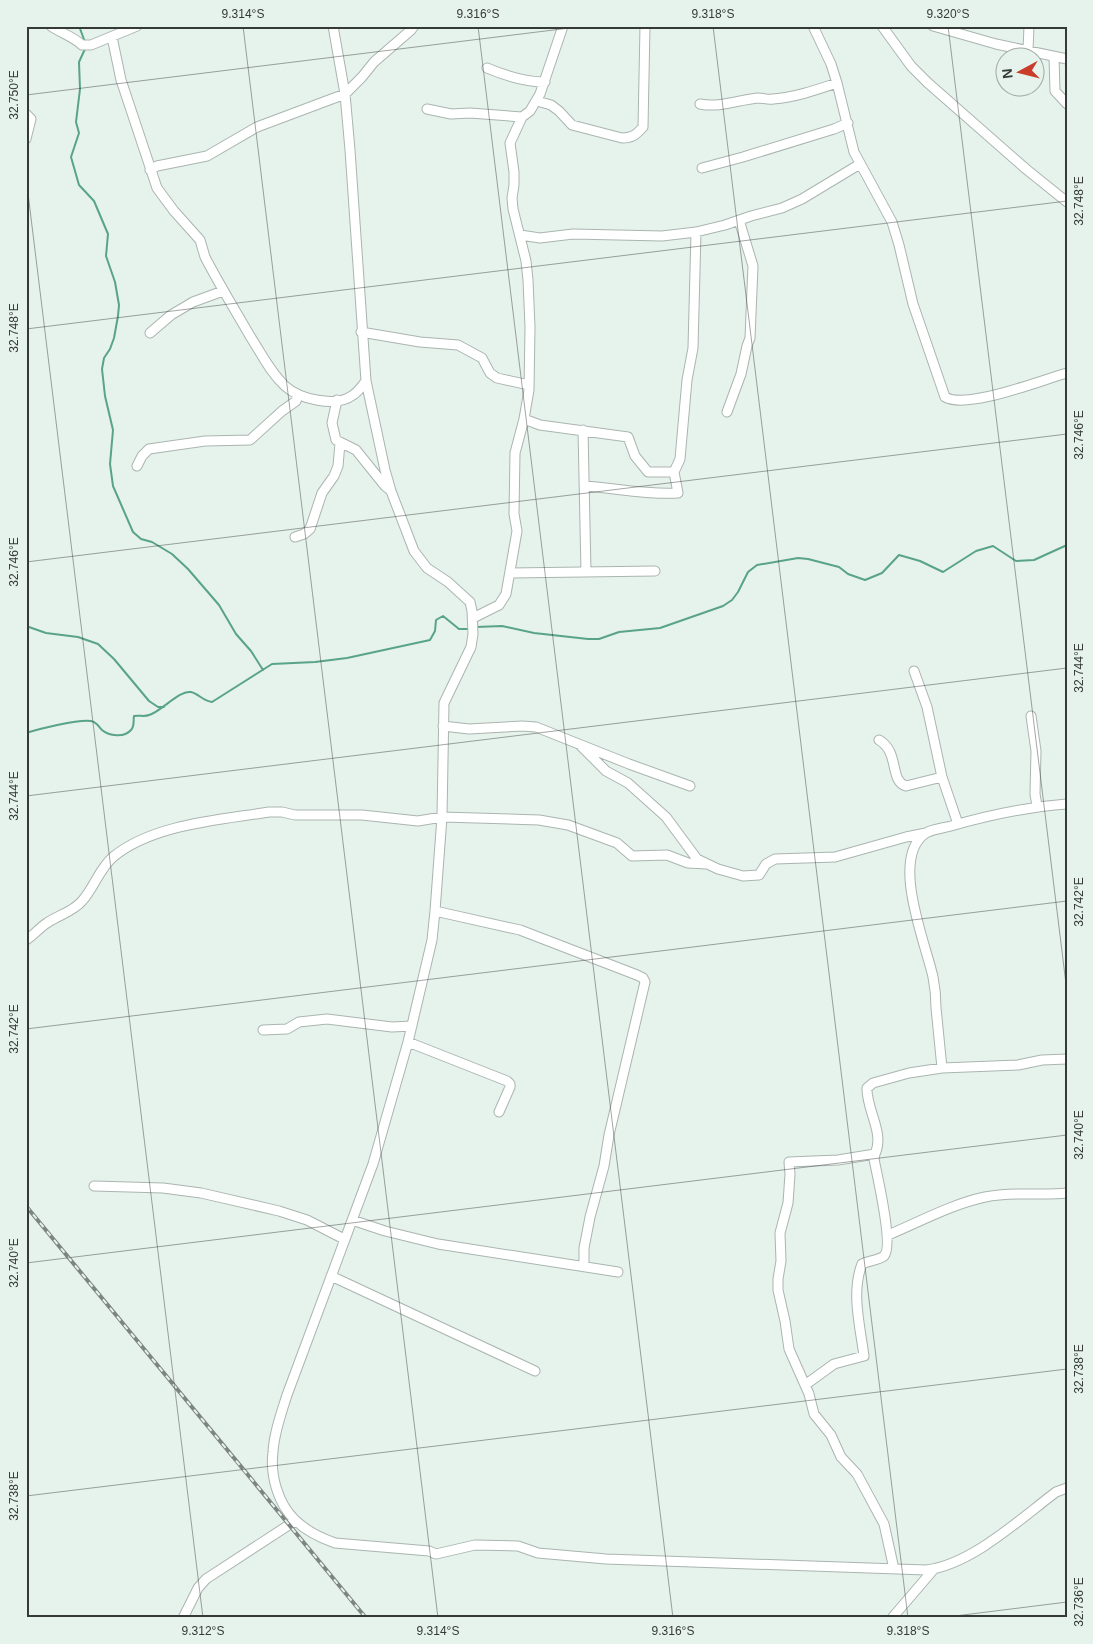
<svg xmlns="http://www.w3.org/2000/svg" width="1093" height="1644" viewBox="0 0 1093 1644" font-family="Arial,sans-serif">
<rect width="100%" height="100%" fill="#e6f2ec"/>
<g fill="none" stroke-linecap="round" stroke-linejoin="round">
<path stroke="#59a487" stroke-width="2" d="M79,26l6,16
M85,49l-6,13 1,27 -4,33 3,11 -8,24 8,28 15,16 14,33 -2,22 9,26 4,23 -1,11 -4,22 -4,11 -6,9 -2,11 3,27 8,34 -3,34 3,22 20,46 8,7 11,3 20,12 16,15 31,36 17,29 15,17 12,19
M26,626l20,7 32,4 20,7 16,15 35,42 9,6h6
M476,627l26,-1 32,7 54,6h11l20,-7 41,-4 63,-22 9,-6 6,-8 10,-20 9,-7 41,-7 10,1 31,8 9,7 17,6 17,-7 17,-18 21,6 23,11 33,-21 17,-5 23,15 18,-1 33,-15
M26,733c13,-4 52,-14 65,-12 6,1 7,5 11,9 7,6 22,8 29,0 4,-4 2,-10 3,-14 5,-1 11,1 15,-1 12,-3 30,-25 42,-23 8,2 12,9 21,10l60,-38 43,-2 32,-4 83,-18 5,-9 1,-11 7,-4 16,13h10"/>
<g stroke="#aab5b0" stroke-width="11">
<path id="minor" d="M51,26c10,7 23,11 31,19h9l46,-19
M333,26l12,68 5,56 16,231 19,89 6,21 23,60 13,17 21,14 22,20 2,9 1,23 -2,13 -27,56 -2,114 -7,94 -3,29 -24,102 -35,122 -86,231c-6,19 -13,38 -14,57 -3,23 5,52 22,68 11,11 26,18 40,23l94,8 7,3 39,-9 43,1 20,7 68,6 320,11c45,-5 94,-51 130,-78l11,-4
M813,26l18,38 6,19 17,69 38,70 7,23 14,59 32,93c22,13 96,-17 122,-24
M882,26l29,40 17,17 98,86 41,33
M933,26l63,18 71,15
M112,37l9,43 36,108 17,23 26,29 5,17c14,27 30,53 45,79 11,17 20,36 35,50 14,13 51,22 68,9 5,-3 9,-9 13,-14
M1028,50l1,-24
M1054,57l1,34 12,13
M487,68c19,8 37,14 58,14
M537,101l14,4 8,6 13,14 50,13c10,0 14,-3 21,-11l2,-101
M700,104c19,4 38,-4 58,-6 5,0 10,2 15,1 23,-2 43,-9 64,-16
M427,109l24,5 19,-1 52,4
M26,114l5,5 -5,20
M702,168l41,-11 91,-28 14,-6
M150,170l7,-4 50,-10 50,-29 88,-33 17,-17 12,-15 37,-32 3,-4
M520,235l20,3 33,-4 89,2 34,-4 29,-7 26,-9 31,-8 20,-9 58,-35
M361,332l59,10 38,3 24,13 8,15 7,5 32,7
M150,333l21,-18 22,-13 30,-11
M337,400l-5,23 4,17 20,10 29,36 5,4
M727,412l14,-38 6,-28 3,-8 3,-72 -14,-46
M524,419l16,6 88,12 7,19 13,16h26
M583,430l3,142
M137,466l5,-10 7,-7 56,-8 45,-1 32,-29 14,-10 2,-6
M585,486c31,2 62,9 93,7l-4,-21 6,-13 7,-79 6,-32 3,-116
M295,537l9,-3 6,-5 12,-36 12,-17 4,-10 2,-23
M511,573l144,-2
M473,618l26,-13 7,-11 11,-63 -3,-17 1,-61 9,-34 5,-29 1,-63 -2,-47 -2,-19 -13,-52 -1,-11 2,-13v-13l-4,-29 12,-26 8,-6 10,-17 23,-68
M914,671l13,36 15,70 16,47
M1031,716l5,35 -1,43 2,12
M443,726l26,3 53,-3 14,1 93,37 61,22
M879,740c21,12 10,41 27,46l36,-9
M579,744l27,27 22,12 38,34 31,42 21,10 25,7 16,-1 7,-11 9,-5 60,-2 71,-20 20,-4
M435,911l85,19 117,45 6,3 2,4 -36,153 -5,31 -14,51 -6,31v18
M26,940c8,-5 13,-12 21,-17 11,-8 26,-11 35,-22 12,-13 17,-32 31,-44 40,-33 107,-37 156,-45h13l13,3h67l56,6 24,-4 97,3 29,5 49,18 15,13 35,-1 21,8 19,1
M263,1030l24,-1 12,-7 28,-3 65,8 20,-1
M408,1042l99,39 3,3v3l-11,25
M942,1068c-2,-20 -4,-40 -6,-60 0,-10 -1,-21 -3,-31 -7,-33 -44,-120 -7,-144 6,-4 18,-5 25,-7 38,-11 76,-19 116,-22
M94,1186l69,2 38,5 78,18 28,9 37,19
M352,1220l33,11 53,13 180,28
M888,1235c31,-13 64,-31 97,-38 27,-6 55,-1 82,-4
M331,1276l204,95
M805,1385l29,-21 30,-8c-4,-30 -13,-64 -2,-92 6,-3 17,-4 22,-8 10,-10 -7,-81 -10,-97l1,-5
M894,1569l-10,-45 -27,-50 -16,-17 -10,-22 -17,-21 -5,-20 -20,-45 -4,-28 -7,-31v-11l3,-18 -1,-28 8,-30 2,-29 -1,-12 49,-2 37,-6c10,-21 -9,-45 -8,-66l6,-5 36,-10 33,-5 76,-3 24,-5 25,-1
M183,1618l15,-30 8,-9 89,-58
M892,1618l42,-49"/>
</g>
<use href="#minor" stroke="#fff" stroke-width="9"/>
<g stroke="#7d8582" stroke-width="4">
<path id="rail" d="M26,1206l340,412"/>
</g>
<use href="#rail" stroke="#e6f2ec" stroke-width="2" stroke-dasharray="5.5" stroke-linecap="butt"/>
</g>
<path fill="none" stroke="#353a38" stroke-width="1" stroke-opacity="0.45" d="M243,26l195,1592M478,26l195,1592M713,26l195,1592M948,26l119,966M26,95l560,-69M26,177l177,1441M26,329l1041,-128M26,562l1041,-128M26,796l1041,-128M26,1029l1041,-128M26,1263l1041,-128M26,1496l1041,-127M939,1618l128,-16"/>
<rect width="1093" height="1644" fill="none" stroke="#e6f2ec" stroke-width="55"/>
<g transform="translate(1020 72) rotate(263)"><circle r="24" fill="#e6f2ec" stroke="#9fa8a4"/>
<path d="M0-4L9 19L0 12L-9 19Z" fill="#c93d2a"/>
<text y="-8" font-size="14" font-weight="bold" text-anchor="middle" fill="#353a38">N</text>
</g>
<rect x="28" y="28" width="1038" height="1588" fill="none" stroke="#353a38" stroke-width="2"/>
<g font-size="12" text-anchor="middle" fill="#353a38">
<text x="243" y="18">9.314°S</text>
<text x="478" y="18">9.316°S</text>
<text x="713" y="18">9.318°S</text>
<text x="948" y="18">9.320°S</text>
<text transform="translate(14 95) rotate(-90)" y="4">32.750°E</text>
<text transform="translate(1079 201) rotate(-90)" y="4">32.748°E</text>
<text transform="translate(14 328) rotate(-90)" y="4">32.748°E</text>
<text transform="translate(1079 435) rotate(-90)" y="4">32.746°E</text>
<text transform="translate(14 562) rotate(-90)" y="4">32.746°E</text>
<text transform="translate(1079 668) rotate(-90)" y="4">32.744°E</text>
<text transform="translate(14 796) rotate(-90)" y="4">32.744°E</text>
<text transform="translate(1079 902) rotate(-90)" y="4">32.742°E</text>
<text transform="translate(14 1029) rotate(-90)" y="4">32.742°E</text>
<text transform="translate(1079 1135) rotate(-90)" y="4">32.740°E</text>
<text transform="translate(14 1263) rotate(-90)" y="4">32.740°E</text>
<text transform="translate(1079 1369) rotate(-90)" y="4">32.738°E</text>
<text transform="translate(14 1496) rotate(-90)" y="4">32.738°E</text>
<text transform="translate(1079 1602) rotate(-90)" y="4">32.736°E</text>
<text x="203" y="1635">9.312°S</text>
<text x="438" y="1635">9.314°S</text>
<text x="673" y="1635">9.316°S</text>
<text x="908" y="1635">9.318°S</text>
</g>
</svg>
